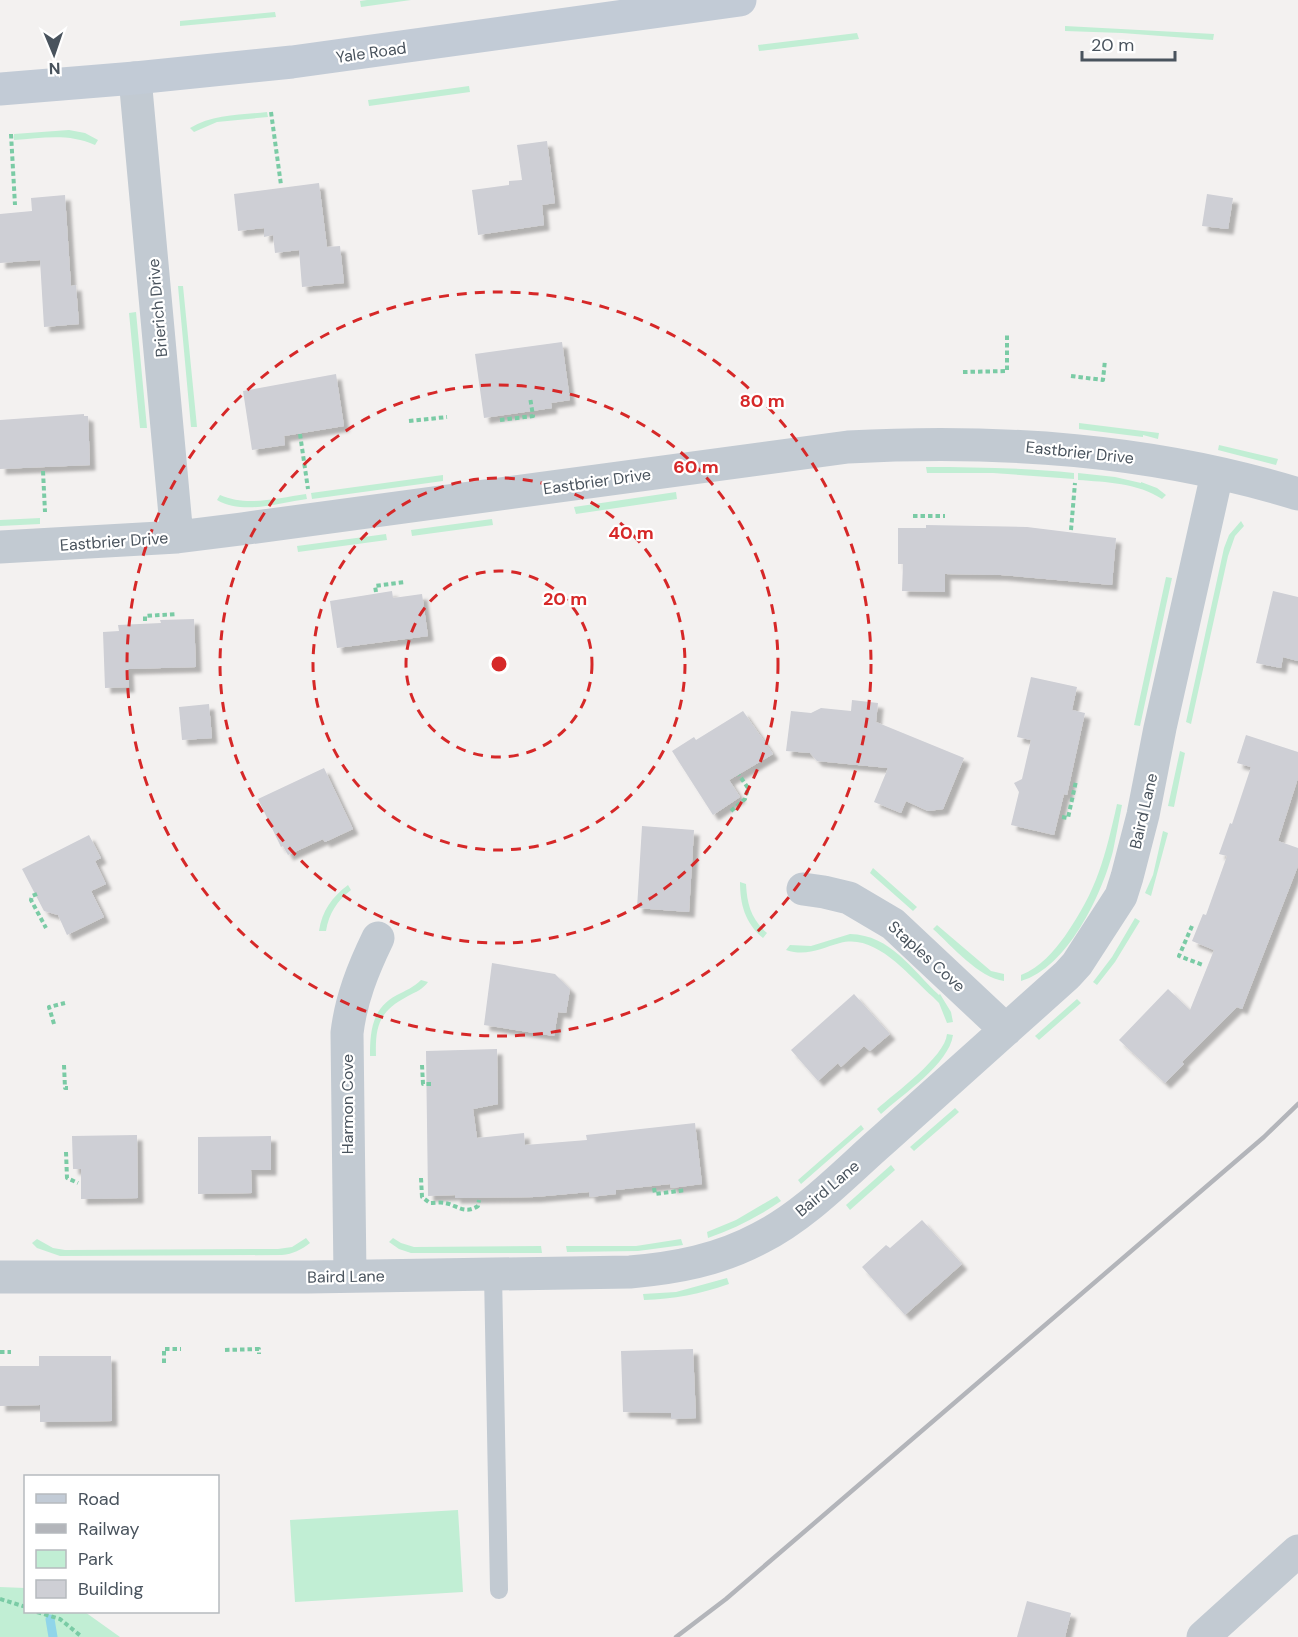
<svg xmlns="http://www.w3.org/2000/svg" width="1298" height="1637" viewBox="0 0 1298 1637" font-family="'DM Sans',sans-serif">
<defs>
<filter id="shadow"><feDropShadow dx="5.5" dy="5.5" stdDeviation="1.5" flood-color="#0004"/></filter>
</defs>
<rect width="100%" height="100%" fill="#f3f1f0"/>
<path fill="#c1eed4" d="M367,0h44l-50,7 -1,-6z
M275,12l1,5 -96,9v-5z
M1065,26l149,8 -1,6 -91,-7 -57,-2z
M857,33l2,6 -100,12 -1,-6z
M469,86l1,6 -101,14 -1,-6z
M267,112l1,5 -51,5 -23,10 -4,-4c23,-14 51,-13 77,-16z
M69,130l16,3 13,7 -3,5c-26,-12 -53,-7 -81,-5v-6z
M178,286h5l14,141h-6z
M136,312l11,116h-7l-11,-115z
M1079,423l80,10 -1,6 -15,-4v2l-64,-8z
M1219,445l59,14 -2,6 -58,-15z
M926,467c50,0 99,1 148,6v6l-81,-6h-66z
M1078,473l37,4 26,6v-1l16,6 9,7 -4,4c-24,-16 -56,-17 -84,-19z
M443,475v6l-131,18 -1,-6z
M676,492l1,7 -101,15 -2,-7z
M306,494l1,5c-28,4 -64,16 -90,1l3,-5c27,12 57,3 86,-1z
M40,518v6l-40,2v-6z
M492,519l1,6 -81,11 -1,-6z
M1241,521l3,5 -9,10 -7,20 -37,168 -5,-2 38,-174 5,-13z
M386,534l1,6 -89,12 -1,-6z
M1166,577l6,1 -32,148 -6,-1z
M1180,751l5,2 -11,54 -6,-1z
M1117,804l5,1c-3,16 -6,31 -9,46 -11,44 -46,117 -92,130v-6c20,-8 32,-23 44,-39 32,-46 40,-78 52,-132z
M1163,831l5,2 -17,63 -6,-3 8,-18z
M873,868l44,39 -4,4 -43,-38z
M740,882l6,2c1,20 5,35 21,49l-4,5c-18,-15 -23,-34 -23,-56z
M348,885l3,5c-14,11 -22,23 -25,41h-7c3,-20 13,-34 29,-46z
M1135,918l5,3 -25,41 -18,23 -4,-3 19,-25z
M937,925l54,46 13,3v7c-25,-3 -52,-35 -71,-52z
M850,934c41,1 62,36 89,61l1,-1 11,18 2,10 -6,1 -8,-20 -6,-6c-25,-22 -57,-64 -93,-54 -19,5 -33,14 -54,7l4,-5 21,1z
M421,980l7,2c-5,7 -12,10 -20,14 -28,15 -33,28 -32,60h-6c0,-25 2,-48 27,-61 8,-4 17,-8 24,-15z
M1077,999l4,4 -42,37 -4,-4z
M947,1034l6,1c-4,29 -50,59 -72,79l-4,-5c18,-16 68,-52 70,-75z
M955,1108l4,4 -45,39 -4,-4z
M861,1125l3,4 -63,55 -3,-4z
M891,1165l4,5 -45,40 -4,-5z
M777,1196l4,5c-23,16 -47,28 -73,37l-1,-6 29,-12z
M306,1238l4,5c-9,7 -17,11 -28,12l-222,1 -23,-8 -5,-5 5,-4 16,9 12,2 213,-1 14,-2z
M393,1238l8,5 13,4 127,-1 1,7h-131l-12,-4 -10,-7z
M681,1239l2,6 -45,6 -71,1 -1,-6h70z
M727,1278l2,6c-28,10 -56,15 -85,16l-1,-6 33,-2z
M458,1510l5,82 -168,10 -5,-82z
M0,1587l25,1 1,24h59l35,25h-120z"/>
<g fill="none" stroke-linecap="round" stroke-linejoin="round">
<path stroke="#90d5e9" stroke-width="9" d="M50,1619l3,18"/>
</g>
<path fill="#cecfd5" filter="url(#shadow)" d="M547,141l8,62 -13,2 2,20 -66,10 -6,-45 37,-5v-4l13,-1 -5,-35z
M319,183l8,64 13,-1 4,37 -42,4 -3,-37 -24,3 -2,-18 -9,2v-9l-26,3 -4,-37z
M1207,194l26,4 -5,31 -26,-3z
M65,195l6,91 5,-1 3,39 -35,3 -4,-67 -40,3v-49l32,-3 -1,-13z
M562,342l8,58 -19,3 1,5 -68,10 -9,-64z
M336,374l8,52 -60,10 1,9 -33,5 -9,-59z
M84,414v2h4l2,49 -90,4v-49z
M926,525l101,2 89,11 -4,47 -111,-10 -56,-1v18l-43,-1 1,-27h-5v-36h28z
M392,591l1,7 29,-4 6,42 -91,12 -7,-47z
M1273,591l25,6v64l-15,-4 -2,11 -25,-5z
M194,619l2,48 -68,2 1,18 -24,1 -2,-56 16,-1 -1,-6 43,-2 -1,-3z
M1031,677l46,10 -5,23 13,3 -18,82 -3,-1 -10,41 -43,-10 8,-33 -5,-9 8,-4 9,-39 -14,-3z
M852,700l26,3 -2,19 88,36 -21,51 -15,2 -22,-10 -5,12 -27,-11 14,-34 -71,-7 -7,-8 -24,-2 5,-40 20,2 10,-5 30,3z
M209,704l3,34 -30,2 -3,-33z
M743,711l30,43 -44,26 11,17 -27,18 -41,-64 22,-14 2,3z
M1246,735l52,17v26l-20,63 20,7v18l-56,143 -5,-2 -55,55 2,2 -19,19 -46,-43 49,-51 22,21 24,-60 -22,-9 11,-27 3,1 21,-59 -8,-2 11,-31 2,1 19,-57 -14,-4z
M324,768l29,61 -28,13 -2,-3 -35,16 -5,-9 -2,1 -23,-48z
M642,826l52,4 -5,82 -52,-4z
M89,835l12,23 -6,3 11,23 -15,7 13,26 -37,18 -9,-20 -14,-4 -22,-42z
M492,963l63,11 15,15 -4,24 -8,-1 -4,24 -70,-11z
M854,994l36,40 -20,17 -6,-5 -23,21 -3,-4 -20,18 -27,-31z
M497,1049l1,55 -25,5 4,29 47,-5 1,12 62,-5 -1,-5 109,-12 7,61 -31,4 -1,-4 -54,6v4l-26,3 -1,-5 -54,5 -80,1v-3l-27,1 -2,-145z
M137,1135l1,63 -57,1v-30h-8l-1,-33z
M271,1136v34h-20l1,23 -54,1v-57z
M922,1220l40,44 -57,51 -43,-48 24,-22 4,3z
M693,1349l3,69 -25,1v-6l-48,-1 -2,-61z
M39,1356h72l1,65 -72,1v-17l-40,1v-40h39z
M1027,1601l44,12 -6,24h-48z"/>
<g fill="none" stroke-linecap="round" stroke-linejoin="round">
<path stroke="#7acba5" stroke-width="4" stroke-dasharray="4.5 3" stroke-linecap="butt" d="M271,112l10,73
M11,134l4,71
M963,372l44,-1v-36
M1071,376l32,4 2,-20
M500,420l33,-4 -3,-19
M409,421l38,-4
M300,434l8,55
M43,471l2,41
M913,516h32
M1071,530l4,-47
M376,592l-1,-6 30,-4
M145,621v-5l32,-2
M731,811l14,-12 3,-11 -9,-13
M1062,817l6,1 8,-37
M37,894l-5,2 -1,4 15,28
M1192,926l-13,30 24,9
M54,1024l-5,-17 16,-4
M64,1065l1,23h3
M422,1065l1,19h10
M66,1152l1,26 11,5
M421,1178l1,19 8,6c5,0 11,-1 15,0 12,2 19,12 33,3l1,-6
M654,1188l1,6 31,-4
M225,1350l34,-1v5
M0,1352h11
M164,1363v-14h17
M0,1599l26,8
M37,1612l23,7 22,18"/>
<path stroke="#c2cad2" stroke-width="18" d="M493,1274l6,316"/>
<path stroke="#c2cad2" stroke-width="33" d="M135,78l42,459
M0,547l177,-10 64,-8 607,-82c153,-8 303,2 450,47
M803,889l21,3 25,6 44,26 113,106
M350,1276l-3,-243c4,-34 16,-64 31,-95
M0,1277h309l321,-5c46,-4 89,-12 130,-34 46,-23 86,-66 124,-99 61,-55 122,-109 183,-164l10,-11 44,-68 6,-19 16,-62 17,-87 57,-254
M1203,1637l95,-86"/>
<path stroke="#c2cbd6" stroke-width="33" d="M0,89l135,-11 157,-16 448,-62"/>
<path stroke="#b3b5ba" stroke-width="4.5" d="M676,1637l50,-38 538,-462 34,-33"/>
</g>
<g fill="none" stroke="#d62828" stroke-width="3" stroke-dasharray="10 8">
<circle cx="499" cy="664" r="93"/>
<circle cx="499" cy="664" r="186"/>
<circle cx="499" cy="664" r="279"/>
<circle cx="499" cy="664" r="372"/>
</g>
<g text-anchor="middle" stroke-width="4.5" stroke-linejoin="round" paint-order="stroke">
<g font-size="16" fill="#49535d" stroke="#fff">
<text transform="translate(371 52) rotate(-8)" y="6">Yale Road</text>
<text transform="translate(157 308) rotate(-95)" y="6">Brierich Drive</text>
<text transform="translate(1080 452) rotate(6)" y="6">Eastbrier Drive</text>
<text transform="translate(597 481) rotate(-8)" y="6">Eastbrier Drive</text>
<text transform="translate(114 541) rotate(-4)" y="6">Eastbrier Drive</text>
<text transform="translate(1143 811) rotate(-77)" y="6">Baird Lane</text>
<text transform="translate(927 956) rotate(42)" y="6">Staples Cove</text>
<text transform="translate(347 1104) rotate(-90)" y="6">Harmon Cove</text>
<text transform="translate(827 1188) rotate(-40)" y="6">Baird Lane</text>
<text transform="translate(346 1276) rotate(-1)" y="6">Baird Lane</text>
</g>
</g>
<circle cx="499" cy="664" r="9" fill="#d62828" stroke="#fff" stroke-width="3"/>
<g font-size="18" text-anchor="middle" font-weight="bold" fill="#d62828" stroke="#fff" stroke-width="4.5" stroke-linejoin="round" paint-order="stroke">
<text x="762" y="407">80 m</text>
<text x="696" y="473">60 m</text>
<text x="631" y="539">40 m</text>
<text x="565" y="605">20 m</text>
</g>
<rect x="24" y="1475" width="195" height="138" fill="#ffffff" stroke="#b6babe" stroke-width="1.5"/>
<rect x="36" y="1494" width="30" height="9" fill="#c2cbd6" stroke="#b6babe" stroke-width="1.5"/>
<text x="78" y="1505" font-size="18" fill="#49535d">Road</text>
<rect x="36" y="1524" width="30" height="9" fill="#b3b5ba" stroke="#b6babe" stroke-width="1.5"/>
<text x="78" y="1535" font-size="18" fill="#49535d">Railway</text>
<rect x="36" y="1550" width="30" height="18" fill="#c1eed4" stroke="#b6babe" stroke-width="1.5"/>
<text x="78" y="1565" font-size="18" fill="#49535d">Park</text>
<rect x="36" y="1580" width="30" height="18" fill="#cecfd5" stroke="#b6babe" stroke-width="1.5"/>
<text x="78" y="1595" font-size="18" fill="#49535d">Building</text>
<g transform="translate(54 54) rotate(178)" stroke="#ffffff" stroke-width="4.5" paint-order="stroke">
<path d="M0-4.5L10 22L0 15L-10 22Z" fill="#49535d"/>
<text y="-9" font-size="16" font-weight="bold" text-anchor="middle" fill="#49535d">N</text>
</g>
<path d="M1082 51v9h93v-9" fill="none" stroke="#49535d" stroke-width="3"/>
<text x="1091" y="51" font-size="18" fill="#49535d" stroke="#ffffff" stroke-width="4.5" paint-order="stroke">20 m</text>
</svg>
